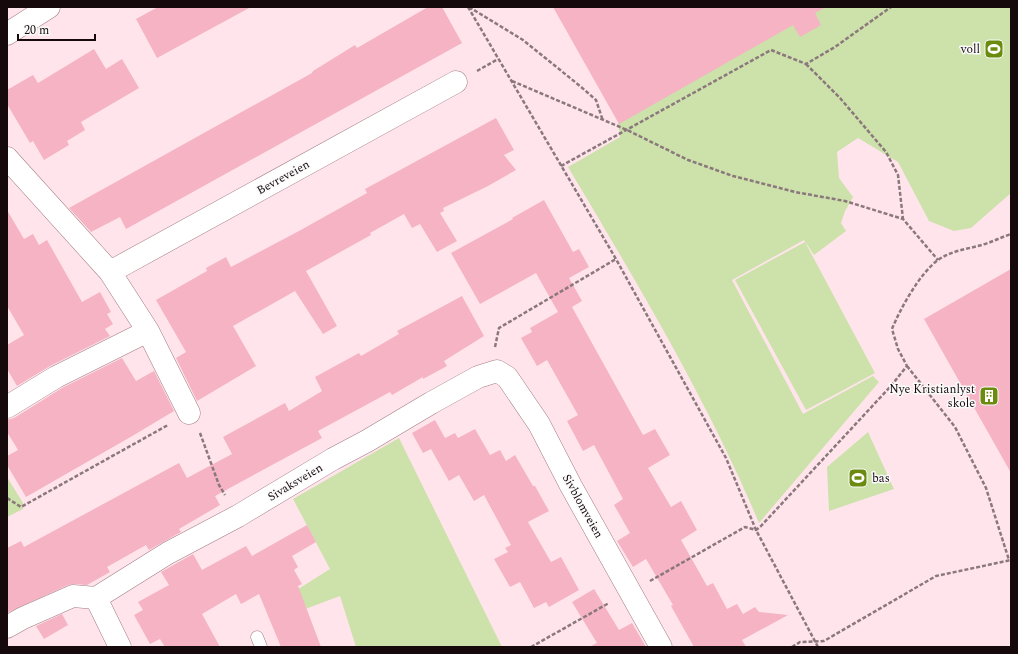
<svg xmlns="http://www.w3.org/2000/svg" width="1018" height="654" viewBox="0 0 1018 654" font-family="Spectral,serif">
<rect width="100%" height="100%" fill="#ffe5eb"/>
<path fill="#cde1aa" d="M822,7h189v186l-40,35 -17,3 -25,-10 -31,-59 -40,-24 -21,14 2,26 14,19 -8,14 -4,12 5,8 -32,24 -10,-15 -72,40 71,134 70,-38 6,6 -120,141c-52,-124 -122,-240 -191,-356l52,-30 -2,-14z
M805,242l70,131 -69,37 -71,-130z
M868,432l26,57 -65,22 -2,-44z
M399,438l103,209h-146l-16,-51 -56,21 -8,-14 54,-34 -37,-70z
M7,477l16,26v6l-16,8z"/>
<path fill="#f5b3c3" d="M158,7h93l-94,51 -21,-39z
M428,7h14l20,36 -336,186 -6,-12 -29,15 -22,-24 243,-135 1,-2 42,-26 2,3z
M553,7h273l-11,6 6,12 -21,12 -7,-12 -174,99z
M94,49l12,20 16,-10 17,29 -58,34 4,8 -18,11 2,4 -25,15 -11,-19 -3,2 -23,-39v-14l26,-15 5,8z
M496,118l18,32 -10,5 12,15 -28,16 -45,22 1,3 -4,2 17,28 -20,11 -17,-28 -8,4 -8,-14 -34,19 1,2 -65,36 31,55 -14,8 -28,-43 -62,35 23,40 -59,35 -21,-43 10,-6 -30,-52 51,-29 -1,-3 20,-11 5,10 68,-36 68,-38 -2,-4z
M544,200l29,52 6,-3 10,18 -20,11 13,23 -10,6 71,128 12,-6 15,26 -22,13 23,39 10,-6 16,29 -16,10 26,46 6,-3 14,26 10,-5 6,10 12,-7 4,5 29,3 -46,25 4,7h-52l-23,-41 2,-1 -27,-46 -13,8 -16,-26 13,-8 -16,-28 9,-6 -29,-54 -11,6 -16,-30 11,-6 -31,-55 -10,6 -16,-28 11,-6 -2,-4 28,-16 -22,-39 -56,31 -29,-51 62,-34 -1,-1z
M7,210l17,29 9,-5 6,11 8,-5 35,62 18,-10 11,20 -4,2 6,10 -8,5 5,7 -60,30 -33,20 -10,-17v-24l17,-10 -17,-29z
M1011,269v204l-87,-154z
M462,296l22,40 -40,25 3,5 -24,13v-2l-31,18 -2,-3 -72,39 4,7 -107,58 5,9 -41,24 2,3 -32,18 -3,-5 -39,22 3,5 -23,13 -13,-1 -6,1 -61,28v-65l14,-7 3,6 155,-84 8,15 45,-24 -9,-17 62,-34 4,8 33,-20 -7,-14 44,-24 2,3 38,-22 -2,-3z
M122,358l14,23 18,-10 20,40 -40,24 -108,62 -19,-32v-9l11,-6 -11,-18v-12l7,-2 48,-30z
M435,420l10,18 10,-5 3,5 17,-9 15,26 10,-5 6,11 9,-6 18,31h2l14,25 -21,11 23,40 10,-5 18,33 -30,17 -3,-5 -12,6 -14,-26 -10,5 -16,-28 14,-7 -3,-4 6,-3 -27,-50 -10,6 -15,-26 -10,6 -18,-32 -8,4 -11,-20z
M307,525l9,17 -24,14 6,11 -4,3 8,14 -4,2 23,61h-40l-22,-53 -18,10 -5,-10 -34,20 18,33h-55l-5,-8 -10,5 -16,-29 9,-5 -5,-8 31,-17 -8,-13 32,-18 9,16 44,-24 6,10z
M594,589l25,41 13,-7 14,24h-57l8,-4 -25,-41z
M62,614l6,11 -24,14 -8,-13z"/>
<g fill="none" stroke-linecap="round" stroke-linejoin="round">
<g stroke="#a17c84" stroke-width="13">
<path id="service" d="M257,637l4,10"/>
</g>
<g stroke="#a17c84" stroke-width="23">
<path id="minor" d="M7,34l42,-27
M7,158l103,114 346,-190
M148,331l41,82
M7,407l49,-30 92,-46 -38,-59
M7,627l16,-9 50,-22 23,2
M120,647l-24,-49 72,-45 70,-37 95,-57 34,-18 64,-38 47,-26 19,-6 10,6 32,47 32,62 90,161"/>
</g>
<path stroke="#8b787c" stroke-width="2.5" stroke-dasharray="4 2" stroke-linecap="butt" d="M468,7l148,252 110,199 30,72 62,117
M469,7l54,33 57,46 16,14 7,21
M806,64l34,34 46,54 12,23 5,44
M477,71l21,-12
M512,81l115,49 61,30 45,16 62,16 50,9 58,18 35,41
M561,166l210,-116 35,14 29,-17 56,-40
M495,347l4,-19 117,-69
M907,366l48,61 31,61 23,72
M200,433l19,52 6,10
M7,498l14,9 147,-82
M650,581l95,-54 11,3 5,-4 129,-139 17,-21 -9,-17 -6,-20c8,-20 28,-56 46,-69 14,-10 31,-11 47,-16 9,-3 17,-7 26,-10
M531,647l78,-44
M792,647l8,-5 24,-1 112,-65 75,-16"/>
<use href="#service" stroke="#fff" stroke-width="12"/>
<use href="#minor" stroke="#fff" stroke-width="22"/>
</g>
<defs>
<g id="stadium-square" transform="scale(1)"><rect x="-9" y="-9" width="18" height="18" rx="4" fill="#6a8b0d" stroke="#fafafa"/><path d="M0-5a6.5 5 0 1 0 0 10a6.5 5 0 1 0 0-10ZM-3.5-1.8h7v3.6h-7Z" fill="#fff"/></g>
<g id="building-square" transform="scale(1)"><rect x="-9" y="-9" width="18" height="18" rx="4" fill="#6a8b0d" stroke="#fafafa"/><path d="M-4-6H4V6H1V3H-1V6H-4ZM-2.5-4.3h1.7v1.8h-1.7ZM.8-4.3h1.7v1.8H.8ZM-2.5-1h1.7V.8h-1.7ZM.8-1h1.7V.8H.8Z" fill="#fff"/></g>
</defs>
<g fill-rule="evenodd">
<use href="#stadium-square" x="994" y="49"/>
<use href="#building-square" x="989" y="396"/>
<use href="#stadium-square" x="858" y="478"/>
</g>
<g text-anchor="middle" stroke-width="3" stroke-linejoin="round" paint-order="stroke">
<g font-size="12" fill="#16090c" stroke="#fafafa" text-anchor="end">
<text x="980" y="53">voll</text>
<text x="975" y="393">Nye Kristianlyst<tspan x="975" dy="14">skole</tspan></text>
<text x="872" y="482" text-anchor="start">bas</text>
</g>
<g font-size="12" fill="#16090c" stroke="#fafafa">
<text transform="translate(283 177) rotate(-29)" y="4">Bevreveien</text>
<text transform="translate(295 482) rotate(-31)" y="4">Sivaksveien</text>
<text transform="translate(583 506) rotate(61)" y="4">Sivblomveien</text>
</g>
</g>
<rect width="1018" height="654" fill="none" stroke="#16090c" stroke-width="16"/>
<path d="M18 34v6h77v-6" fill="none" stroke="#16090c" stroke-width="2"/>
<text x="24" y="34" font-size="12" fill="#16090c" stroke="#fafafa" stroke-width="3" paint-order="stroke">20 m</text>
</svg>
